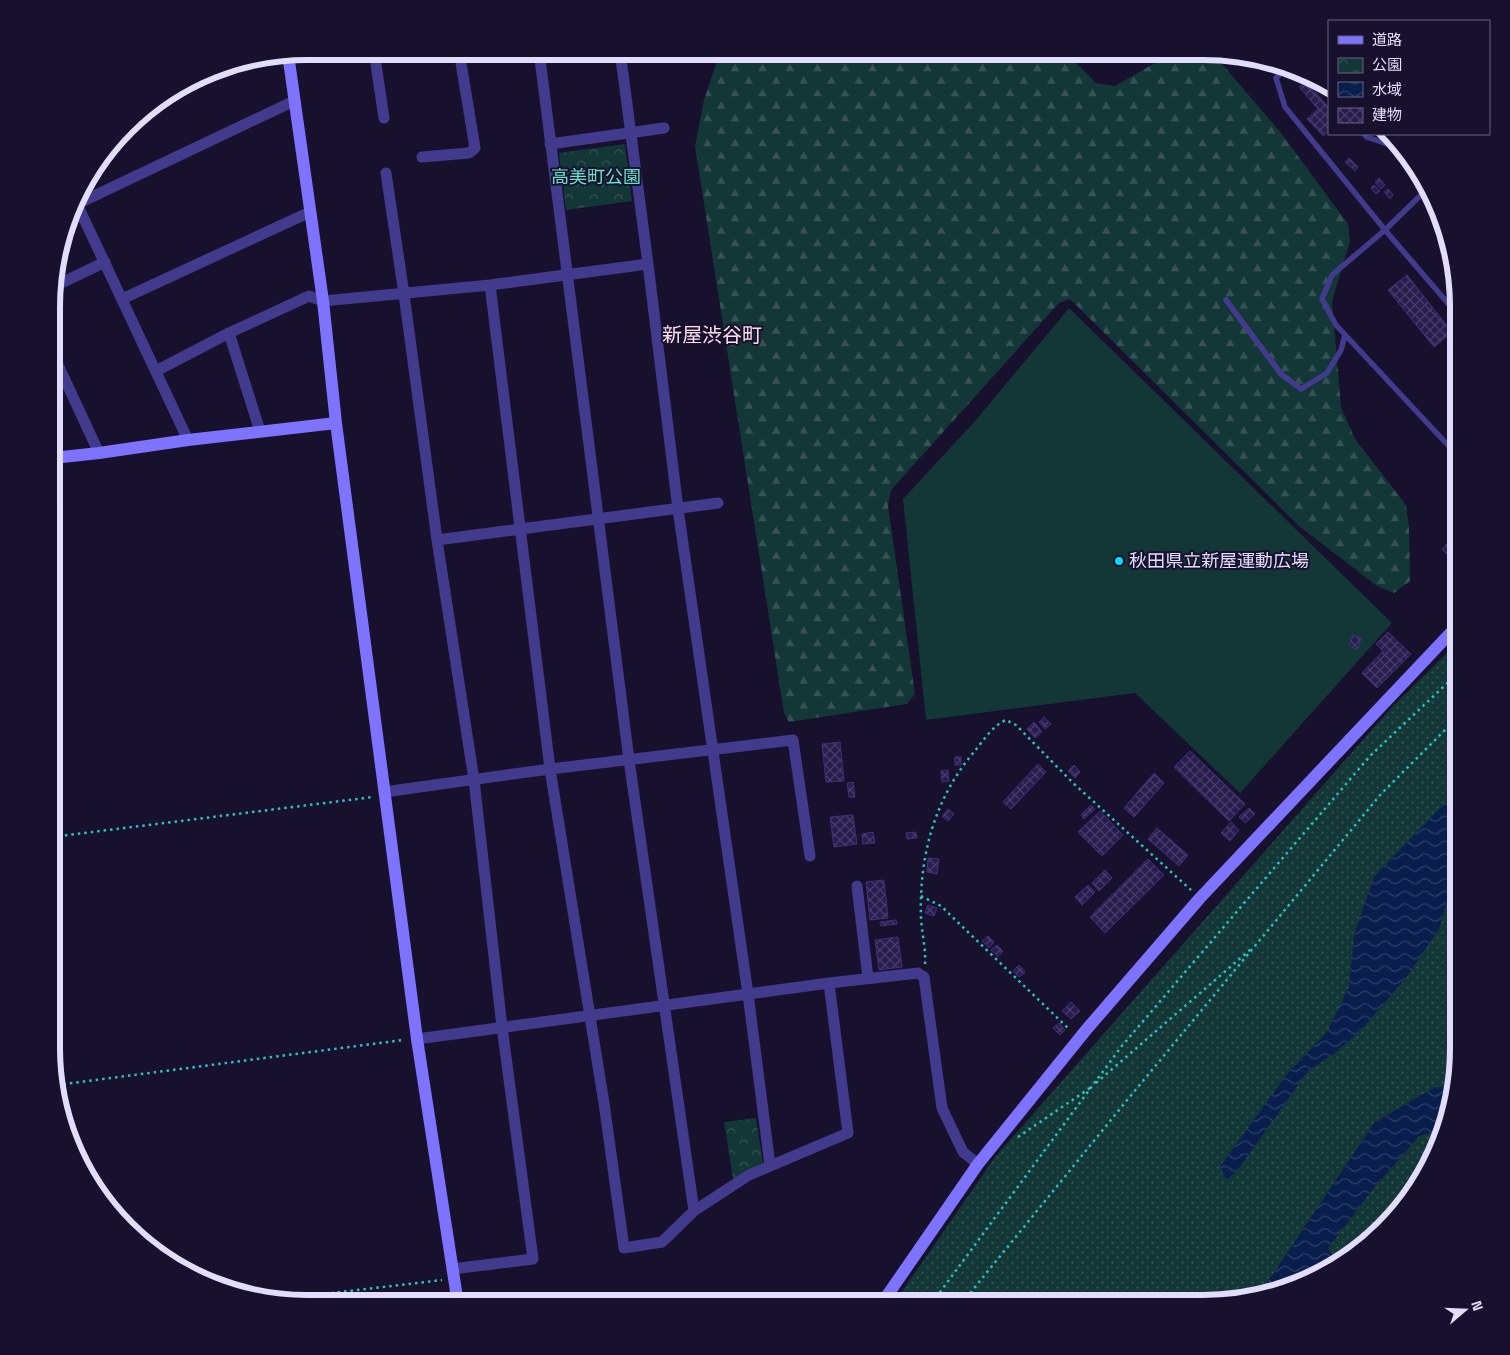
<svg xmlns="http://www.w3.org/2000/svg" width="1510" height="1355" viewBox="0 0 1510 1355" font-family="'Space Grotesk','Noto Sans JP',sans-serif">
<defs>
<pattern id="grass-dots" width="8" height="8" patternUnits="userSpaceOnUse" patternTransform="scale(1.25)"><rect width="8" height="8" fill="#133637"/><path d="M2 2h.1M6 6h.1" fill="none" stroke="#355255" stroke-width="1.8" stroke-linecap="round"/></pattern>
<pattern id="forest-firs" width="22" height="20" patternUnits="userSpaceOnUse" patternTransform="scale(1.25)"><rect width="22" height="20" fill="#133637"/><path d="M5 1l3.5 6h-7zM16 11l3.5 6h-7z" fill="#355255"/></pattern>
<pattern id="park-crowns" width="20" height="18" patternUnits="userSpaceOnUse" patternTransform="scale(1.25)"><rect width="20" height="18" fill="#133637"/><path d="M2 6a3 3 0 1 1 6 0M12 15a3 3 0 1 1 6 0" fill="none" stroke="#355255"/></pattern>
<pattern id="water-waves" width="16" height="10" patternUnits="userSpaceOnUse" patternTransform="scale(1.25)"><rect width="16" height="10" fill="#0a1e4d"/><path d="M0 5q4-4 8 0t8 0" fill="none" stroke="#2d3e68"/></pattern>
<pattern id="building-cross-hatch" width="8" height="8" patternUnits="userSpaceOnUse" patternTransform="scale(1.25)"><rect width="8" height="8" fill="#291c4e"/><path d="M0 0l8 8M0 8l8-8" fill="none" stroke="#483c69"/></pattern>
</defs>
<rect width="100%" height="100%" fill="#17112d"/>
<path fill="url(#grass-dots)" d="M1458,642l1,406 -8,38 -17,2 -59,34 -103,154 -14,18 -39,9h-325l101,-146 396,-449z
M1443,1129c-8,40 -41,82 -70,110 -10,9 -25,16 -36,23l-9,-14 44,-58 47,-54z"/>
<path fill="url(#forest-firs)" d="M720,52h345l31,31 19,3 59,-34h38l69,81 67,91 2,17 -18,60 9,106 14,32 51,66 3,22 1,54 -16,12 -17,-7 -78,-60 -229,-227 -11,4 -168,187 -3,16 27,188 -8,10 -118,18 -5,-9 -89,-567 9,-46z"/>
<path fill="url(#park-crowns)" d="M625,144l7,57 -66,9 -7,-57z
M756,1118l7,45 -30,16 -9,-57z"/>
<path fill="#133637" d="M1069,308l323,315 -152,170 -105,-100 -209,27 -23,-221 72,-78z"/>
<path fill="url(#water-waves)" d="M1448,246l5,21 -13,-14z
M1449,802l10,1 -2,15 2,4v48l-4,5 -16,54 -33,49 -45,52 -26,23 -27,18 -66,93 -15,17 -7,-14 67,-93 40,-42 22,-45 5,-52 20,-58 65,-68z
M1451,1086l-8,43 -24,7 -47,54 -44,58 9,14 -36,22 -43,10 14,-18 103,-154 59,-34z"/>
<path fill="url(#building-cross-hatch)" stroke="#412e7b" d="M1306,81l23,27v23l-6,5 -16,-17 11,-10 -19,-22z
M1349,158l9,9 -3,4 -10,-9z
M1379,178l6,7 -4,4 -6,-7z
M1374,185l6,6 -4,3 -5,-6z
M1388,189l5,6 -3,4 -6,-7z
M1407,275l45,57 -18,15 -46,-57z
M1458,532v33l-16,-16z
M1388,632l23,22 -34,34 -15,-15 21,-22 -7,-7z
M1353,635l8,3 -3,11 -9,-3z
M1044,717l7,7 -6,5 -6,-7z
M1034,722l8,10 -7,6 -8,-9z
M840,742l4,39 -18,1 -4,-38z
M1190,751l55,53 -16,17 -55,-54z
M955,757h6v8h-6z
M1038,764l8,8 -35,37 -8,-7z
M1074,765l6,7 -5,6 -7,-7z
M948,770l1,11 -7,1 -1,-11z
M1154,773l10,10 -30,34 -10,-9z
M853,782l2,15h-6l-2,-14z
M1091,805l4,4 -11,10 -3,-4z
M1249,808l6,6 -10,9 -6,-6z
M948,809l6,5 -6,7 -6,-5z
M1100,811l23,24 -21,21 -24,-24z
M853,815l4,29 -23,3 -4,-30z
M1231,822l8,8 -9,11 -9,-8z
M1157,828l31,27 -9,11 -31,-27z
M873,832l2,11 -12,1 -1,-10z
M916,832l1,6 -10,1 -1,-6z
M928,858l11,1 -2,15 -10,-2z
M1148,859l16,16 -59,58 -15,-16z
M1105,870l7,8 -13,13 -7,-8z
M884,880l4,38 -18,2 -4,-38z
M1088,885l7,7 -13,13 -7,-8z
M928,905l9,3 -3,8 -9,-3z
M896,920l1,4 -16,2 -1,-4z
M988,936l6,6 -5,6 -7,-7z
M898,937l4,30 -23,3 -4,-30z
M997,945l6,6 -5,6 -7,-7z
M1019,965l6,7 -6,5 -6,-6z
M1071,1002l9,9 -9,8 -9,-8z
M1059,1023l6,7 -5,5 -7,-7z"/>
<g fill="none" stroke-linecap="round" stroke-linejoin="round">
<path stroke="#2dc2c1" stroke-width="2.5" stroke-dasharray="2.5 4" stroke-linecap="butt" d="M52,837l321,-40
M921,896l20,10 129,124
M925,964c1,-15 -3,-30 -4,-46 -2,-61 13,-119 53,-166 9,-11 19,-27 32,-32l10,5 57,58 118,107
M1096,1083l155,-134
M57,1085l346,-45
M1018,1137l72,-49
M273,1300l169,-20
M932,1303l189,-256 249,-291 88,-83
M962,1303l166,-204 253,-305 77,-77"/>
<path stroke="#423b8d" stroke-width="5.5" d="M1285,69l-9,9 9,29 100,123 -53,45 -10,24 14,26 122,131
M1314,77l15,17
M1364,134l3,3 23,8 32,36
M1427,189l-42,41 73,85
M1226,300l55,74 20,15 26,-16 14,-23 4,-15"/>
<path stroke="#423b8d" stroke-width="11" d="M374,51l10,67
M539,51l90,709 65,451
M620,51l28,213 30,245 70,485 22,171
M550,144l114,-16
M422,157l47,-4 6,-5 -16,-97
M386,173l18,121 33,246 37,240 28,247 31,232 -81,10
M77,204l111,236
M77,204l217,-103
M490,285l60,484 54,334 20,145 38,-6 32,-31 55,-36 99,-42 -19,-150
M53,287l52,-25
M122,299l188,-87
M229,333l31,98
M53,354l46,99
M156,371l73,-38 80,-37 14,5 167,-16 158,-21
M437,540l281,-37
M384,792l166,-23 243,-29 17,116
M857,886l11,92
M417,1039l412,-56 89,-10 6,4 18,131 21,44 15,12"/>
<path stroke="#7e73ff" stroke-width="12" d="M288,54l35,247 13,122 81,616 41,265
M53,458l46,-5 89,-13 148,-17
M882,1303l96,-139 108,-134 114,-132 258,-273"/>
</g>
<circle fill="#08d9ff" stroke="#17112d" stroke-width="2" cx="1119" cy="561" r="5"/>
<g text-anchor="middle" stroke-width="4" stroke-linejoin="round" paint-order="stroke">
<g font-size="18" fill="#63e4cb" stroke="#17112d">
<text x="596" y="183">高美町公園</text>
</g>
<g font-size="18" fill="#e2dcff" stroke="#17112d" text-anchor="start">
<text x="1129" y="567">秋田県立新屋運動広場</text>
</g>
<g font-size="20" fill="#ffdef1" stroke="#17112d">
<text x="712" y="342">新屋渋谷町</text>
</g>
</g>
<path d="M0 0H1510V1355H0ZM307 60H1203A247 247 0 0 1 1450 307V1048A247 247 0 0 1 1203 1295H307A247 247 0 0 1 60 1048V307A247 247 0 0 1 307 60Z" fill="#17112d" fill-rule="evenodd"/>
<path fill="none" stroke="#e2dcff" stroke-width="6" d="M307 60H1203A247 247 0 0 1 1450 307V1048A247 247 0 0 1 1203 1295H307A247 247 0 0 1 60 1048V307A247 247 0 0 1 307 60Z"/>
<rect x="1328" y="20" width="162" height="115" fill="#17112d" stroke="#686281"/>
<rect x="1338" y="36" width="25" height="8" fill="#7e73ff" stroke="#686281"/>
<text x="1372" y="45" font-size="15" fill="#e2dcff">道路</text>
<rect x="1338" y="58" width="25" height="15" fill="url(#park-crowns)" stroke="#686281"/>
<text x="1372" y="70" font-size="15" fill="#e2dcff">公園</text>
<rect x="1338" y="82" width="25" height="15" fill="url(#water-waves)" stroke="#686281"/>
<text x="1372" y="95" font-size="15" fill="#e2dcff">水域</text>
<rect x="1338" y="108" width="25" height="15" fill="url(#building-cross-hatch)" stroke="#686281"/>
<text x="1372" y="120" font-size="15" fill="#e2dcff">建物</text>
<g transform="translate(1465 1310) rotate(71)" stroke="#17112d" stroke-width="4" paint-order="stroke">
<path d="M0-4L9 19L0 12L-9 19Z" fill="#e2dcff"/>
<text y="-8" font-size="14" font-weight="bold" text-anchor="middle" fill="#e2dcff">N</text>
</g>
</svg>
